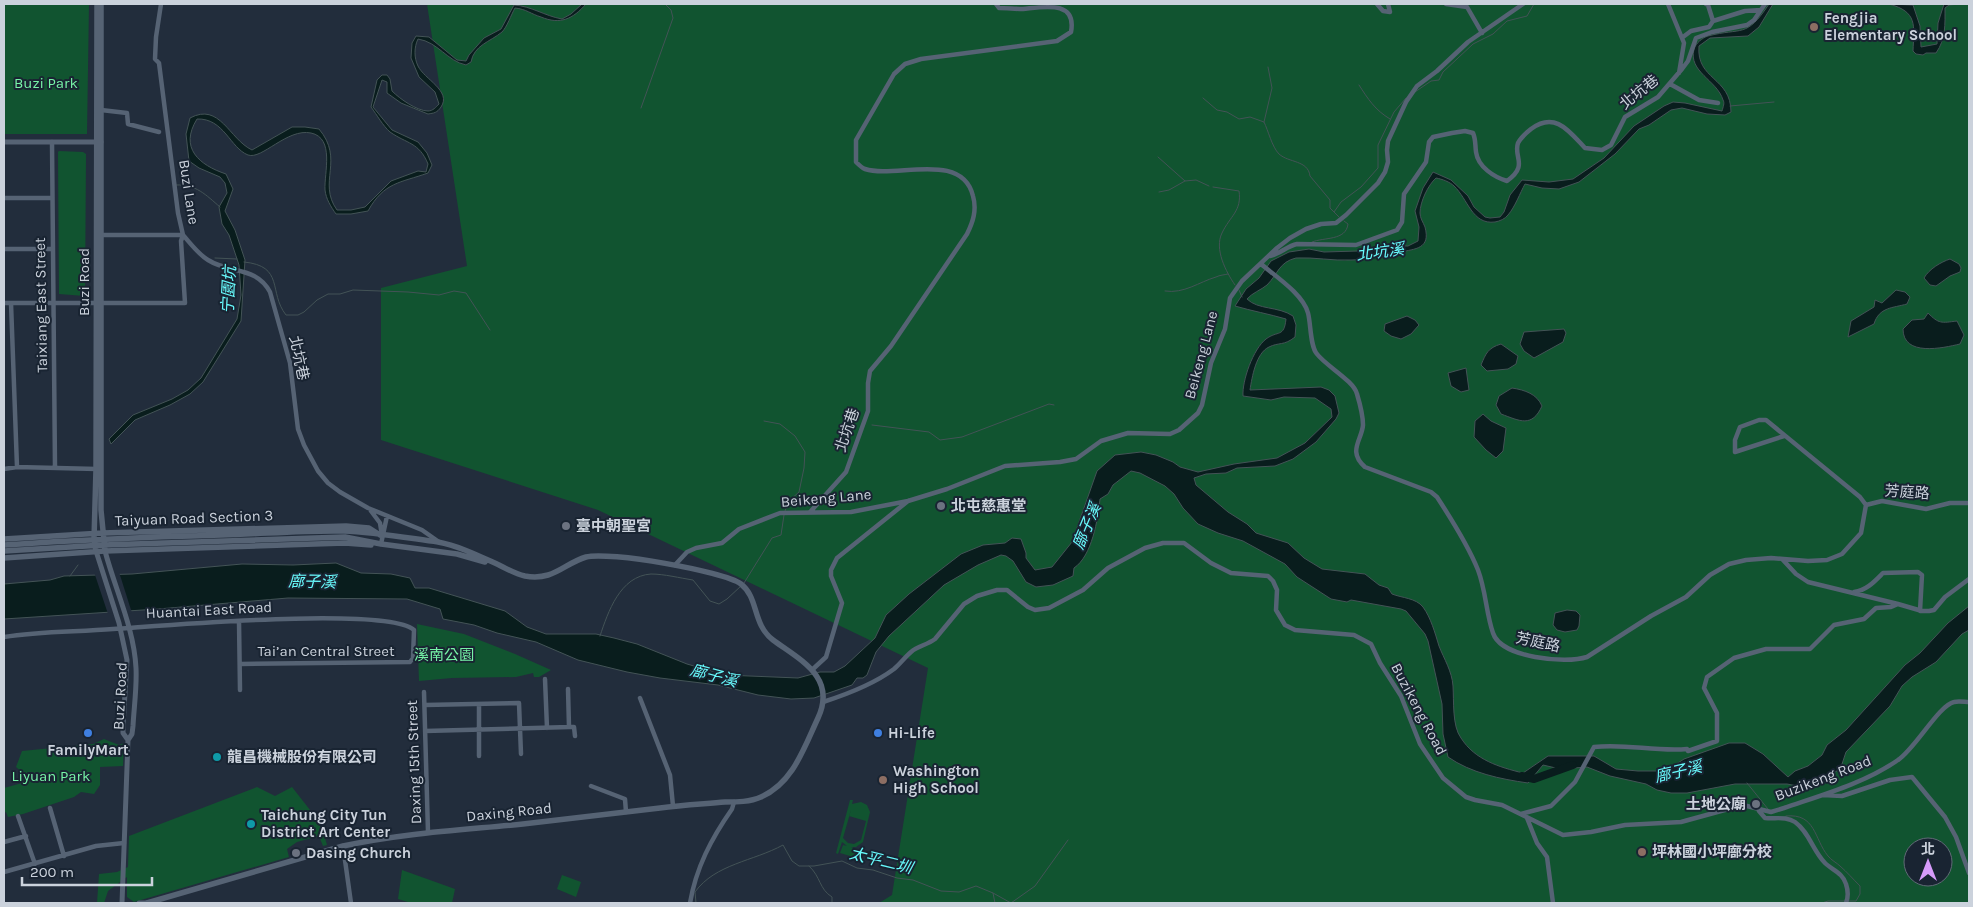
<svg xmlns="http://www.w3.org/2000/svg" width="1973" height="907" viewBox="0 0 1973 907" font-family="Karla,'Noto Sans TC',sans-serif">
<rect width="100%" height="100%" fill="#222d3c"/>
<path fill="#115430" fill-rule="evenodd" d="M4,4h85l-2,130h-83z
M427,4h1542v899h-1090l13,-8 36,-227 -330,-158 -217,-70v-152l86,-22zM1913,847h30v30h-30z
M59,151l24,1 3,2 -1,142 -26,-2 -1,-142z
M417,624l47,10 51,20 36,16 -12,7h-5l-1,-4 -17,4 -64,1 -33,3z
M104,739l15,6 5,-2 -1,23 -23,1v18l-6,9 -13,-2 -7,5 -51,17 -15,3 -2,-5 -2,1v-25l18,-5v-11l-6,-5 6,-16 71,-7z
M257,787l18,9 17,-9 29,37 6,21 -4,1 -4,-10 -22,6 -10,7 2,8 -155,45 -7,-5v-20l-19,14 -4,12h-7l2,-29 18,-2 11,-5 1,-31z
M850,800h3l-1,4 9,-2 6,3 3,7 -7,30 -7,5h-5l8,3 -2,8 -17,-5 3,-8 4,1 -5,-4 -4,12 -2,-1zM851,810l-2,6 17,5 -5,19 -7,4 -6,-1 -5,-5z
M402,870l53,19 -3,14h-41l-13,-4z
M562,875l19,7 -5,15 -19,-8z"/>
<path fill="#091d1d" stroke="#435356" d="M582,4h4c-13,15 -26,21 -45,13 -10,-3 -15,-8 -26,-9 -4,7 -8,19 -13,24 -12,10 -28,13 -31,30l-5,3c-19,-4 -28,-23 -48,-26 -4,8 -4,19 0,27 6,13 34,25 23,41 -4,6 -7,6 -13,7l-27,-11 -14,-10v-11l-5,-2 -9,27 19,23 26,12 9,11 5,12 -4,8c-28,10 -44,9 -60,38l-17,3h-15c-5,-7 -10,-15 -11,-24 -1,-17 10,-52 -14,-57 -24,-5 -49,27 -63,22 -18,-7 -24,-37 -51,-36 -18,29 2,46 29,55l7,15 -8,22 10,19 10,30 -4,61 -38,61 -13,12 -20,11 -35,15 -24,24 -2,-5 24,-24 39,-16 16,-9 13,-12 36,-59 4,-24 -2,-30 -10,-30 -7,-11 -3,-17 8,-14 -2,-10 -5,-6 -21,-9 -10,-7 -3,-27 4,-16c30,-16 39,21 62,32l40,-23h13l14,2c26,31 -2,53 18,81h14l14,-3 26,-26 27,-10 8,1 2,-8c-9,-22 -21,-20 -38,-32 -7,-6 -13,-17 -19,-25l6,-27 5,-5h5l3,4 2,12c8,8 25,20 36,20 5,0 8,-4 11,-7l-4,-12 -16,-15 -8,-19 1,-15 4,-7 13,1 28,23 9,1 3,-6 15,-17 17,-9 13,-24c17,1 31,11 48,14l9,-5z
M1769,4h4l-14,23 -11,9 -38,2 -11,8c-3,34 32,31 32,66l-6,3 -18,-1 -25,-6 -11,2 -22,15 -10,4 -24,25 -36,28 -20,7 -17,-1 -17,-4c-5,9 -10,23 -17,31 -3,4 -8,6 -13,7 -23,3 -27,-23 -41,-36 -4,-4 -12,-7 -18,-8 -8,7 -16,24 -16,35 0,5 3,9 5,14 6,22 -10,22 -25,25 -16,3 -33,8 -49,8 -19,1 -36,-3 -55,-2 -17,4 -18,16 -29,27 -6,5 -15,8 -20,14 11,11 31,7 46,17l3,9 -1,12c-11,9 -16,5 -26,10 -13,6 -17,30 -19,43l71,-3 8,3 6,6 4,17 -3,6 -20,23 -23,17 -18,7 -38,2 -11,5 -20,1 -12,4 2,7 32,27 19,12 9,9 32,10 16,15 18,11 43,5 14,11 9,3 4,6c10,4 24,4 31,13 8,11 12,26 16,39 5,13 13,25 14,40 1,15 -1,40 8,52 14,22 38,29 62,35l25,-17h46l22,13 22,2h21l10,-2 15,-10 45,-16h16l18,11 25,23 7,-6 13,-5 14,-11 5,-10 19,-15 59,-65 15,-12 28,-30 21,-17v24l-7,4 -26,28 -24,15 -10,9 -12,20 -44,46 -4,12 -5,7 -22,10 -17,5 -11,-2h-52l-48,9h-16l-14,-3 -11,-6 -36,-8 -23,-9 -27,2 -17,-4 -15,18c-28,-4 -57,-10 -80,-26l-5,-23 -1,-30 -14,-63 -3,-7 -19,-23 -5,-2 -50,-9 -4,2 -16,-3 -34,-22 -12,-13 -42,-23 -25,-8 -20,-9 -15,-16 -9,-14 -9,-8 -25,-13 -9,-2 -18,14 -5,9 -8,5c-2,20 -8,57 -26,69l-1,8 -20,9 -17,2 -10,-5 -13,-21 -7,-5 -5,-1 -23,10 -34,20 -55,51 -13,16 -9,23 -4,3h-6l-5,7 -38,13 -23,1 -33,-4 -40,-10 -58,-7 -33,-6 -49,-12 -42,-18 -39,-9 -23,-8 -31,-6 -3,-10 -33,-10 -119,-1 -130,11 -154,10v-35l46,-4 14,-4 68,-2 110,-10 51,1 43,-2 25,10 30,1 19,4 5,10h14l76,23 22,16 19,7h50l18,4 23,6 50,20 38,11 73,3 22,-6h14l11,-6 30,-28 11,-23 23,-21 52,-40 22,-9 22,-2 7,-5 9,1 5,14v5l9,12 17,-3 20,-25 25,-71 18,-16 26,-3 15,3 17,7 7,5 18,5 36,-8 43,-6 28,-15 27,-26 -1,-8 -16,-11 -31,-1 -13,3 -28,-4c-1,-15 10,-47 23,-57 12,-9 18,-1 20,-20 -17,-5 -34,-8 -51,-13l11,-17 13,-11 12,-17 18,-9 20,-3 15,3 34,-1 33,-5h17l10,-5 1,-14 -4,-16 8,-23 10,-16 18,8 17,16 6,11 11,10 5,1 10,-1 4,-5 6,-17 12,-15 27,2 24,-3 31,-21 30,-32 30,-20 9,-4 12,1 37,8c1,-4 3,-8 1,-11 -6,-20 -35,-28 -29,-51 2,-6 8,-11 14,-13 34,-9 38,3 61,-32z
M1889,4l24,1 7,21 1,21 16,-3 1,-21 6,-19h16l-11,1 -4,3c0,16 1,31 -9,45h-10l-3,2 -7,-1 -3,-3c1,-26 5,-39 -24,-47z
M1950,259l9,5 2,4 -1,4 -10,4 -14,10 -6,-1 -6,-7c5,-9 17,-16 26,-19z
M1896,290l9,2 5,5 -3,7c-14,4 -28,3 -33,20l-26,13 3,-16 23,-14 1,-7 7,3z
M1928,313c11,11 13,10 29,8l7,14 -4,9c-17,4 -57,13 -57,-15l9,-9 12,-1z
M1407,316l8,4 4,5 -8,9 -10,5 -10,-3 -7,-5 1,-7z
M1564,329l2,4 -3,9 -29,16 -10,-7 -4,-7 4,-12z
M1501,344l17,12 -2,8 -8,5 -21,2 -6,-6c5,-12 7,-17 20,-21z
M1466,368l3,22 -8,2 -10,-6 -3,-13z
M1512,388c13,2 25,6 30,18 -10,22 -22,15 -41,8l-5,-9 3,-9z
M1483,414l8,7 15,7 -3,23 -7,7 -10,-8 -12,-13 1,-16z
M1567,610l9,1 4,4 -1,11 -2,4 -12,2 -8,-2 -4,-5 2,-12z"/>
<path fill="#222d3c" d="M94,572h25l13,41 -24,1z"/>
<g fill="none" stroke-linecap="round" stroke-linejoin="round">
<path stroke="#435356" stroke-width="1" d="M1359,85c9,14 16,25 31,34
M1415,92l16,-11 8,-1 4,-8 30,-28 20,-10 14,-13 20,-5 7,-12
M1203,98l14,12 10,2 12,7 11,-2 14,5c4,8 8,25 15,32 10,9 29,6 31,22l20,24v8l4,4
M1730,106l44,-4
M641,108l32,-90 -2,-8 -6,-6
M1264,122l8,-34 -4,-21
M1158,157l27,24 11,-1 13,6
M176,185c20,-1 30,10 44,22
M1213,187l26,4c3,20 -9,25 -17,42 -8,16 4,39 13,52
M1159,192l10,-2 16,-9
M1339,217l-5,-5 7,-10 20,-15 17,-19v-23l16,-33 12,-14
M1312,242c12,-5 34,-1 36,-18l-4,-3
M215,258l22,1
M244,262c41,4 24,30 42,53h12l6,-3 13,-12 11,-6h12l13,-4 55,2 31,3 15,-4 12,2 24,37
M1239,290l3,7
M1165,291c19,3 34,-9 51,-14 4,-2 8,-2 12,-3
M764,421l16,3 15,12 10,16 -1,16 -5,24 -10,9 -4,10
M872,425l57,7 11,8 22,-3 87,-33 5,1
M70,576l8,-11
M744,583l28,-45 9,-3 3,-20
M600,636c8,-24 20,-60 51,-62 13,0 29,4 42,6l17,21 9,3 8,-5 14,-13
M1747,783l21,26
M1786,816c30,-3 28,23 42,40 3,4 9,7 12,10 7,6 13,13 20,20v8l-4,7h-28l-6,2
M809,866c12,11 10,23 23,31v6
M993,893l18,10 24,-17 33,-46
M696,903l-1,-11c20,-28 59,-31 88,-47l9,16 7,5h15l28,-5 15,7 16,2 24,8 16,2 28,11 18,1 17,-6 17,7 2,10"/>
<path stroke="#091d1d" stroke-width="8" d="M1522,776l12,3 39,-14"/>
<path stroke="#566374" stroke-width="4.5" d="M1377,4l6,7 7,1 -2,-8
M1446,4l21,3 15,26
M1668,4l16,39 -5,30
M1713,21l32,-10 16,-1
M1683,37l8,-6 18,-4 4,-6 -5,-16 -2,-1
M1670,84l29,16 19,3
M101,110l26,3 1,11 31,8
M52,142l3,326
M4,198h48
M99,235h84
M183,235c8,9 15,19 25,25 22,14 48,6 62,32l20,71 8,66 6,16 14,26 10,12 12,9 28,16 54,22 17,12
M4,249h49
M1270,256c10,-2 17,-10 27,-12l59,1 41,-15 5,-8 2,-28 22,-32 3,-20 4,-5 19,-4 13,-2 8,2c3,7 2,12 3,19 2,15 18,25 31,29 22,-16 6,-24 11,-38 3,-6 8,-10 13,-14 24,-18 38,2 54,19l17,2 9,-5 14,-28 33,-20 24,-28 6,-8 8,-23 16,-6 35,-7 7,-5 11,-16
M1261,264c14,12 42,30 47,49 3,11 2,33 9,41 9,12 37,27 40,40 3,10 6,21 6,31 -1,15 -16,26 2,42l66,25 6,5c15,23 31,48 41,73 8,21 8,43 15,63 8,25 73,31 94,24l64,-41 35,-19 24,-22 19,-11 17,-4 25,-2 37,3 19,-1 15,-6 19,-21 5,-28 16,-4 44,8 24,-6h19
M4,303h181l-4,-62 2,-6 -5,-22 -19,-150 -4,-4 1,-22 5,-33
M11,303l6,164
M1784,436l-49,16v-12l5,-13 19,-7h7l94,77 6,8
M4,469l13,-2 80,2
M371,511l9,12 2,13
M811,511l35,-39 22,-61v-28l2,-12 21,-25 76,-112c6,-12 10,-24 6,-38 -11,-46 -78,-17 -108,-27 -3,-1 -6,-4 -9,-7v-22l38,-66 11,-10 16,-5 136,-18 14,-9c6,-32 -27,-25 -48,-23 -8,0 -16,-1 -24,-1l-3,-4
M381,544l6,-28
M1783,560l13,14 12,8 90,22 24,7h7l5,-1 11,-13 24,-18
M675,565l12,-13 9,-4 26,-5 17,-14 41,-16 71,-1 57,-11 39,-12 58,-23 55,-4 16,-3 25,-18 27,-8 42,1 9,-4 19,-17 4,-8 9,-42 14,-34 5,-31 12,-17 35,-33 13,-10 16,-9 15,-5 15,-1 10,-8 32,-32 7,-11 3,-10 -1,-12 1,-9 18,-39 11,-16 20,-15 31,-29 55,-38
M1854,592c13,-2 20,-10 29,-19l35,-1 4,3 -2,36
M239,621l1,69
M4,637c36,-6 73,-5 109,-8 48,-3 272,-23 301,1l-1,28 -3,4 -170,2
M813,669l13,-12 16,-54 -11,-27v-6l6,-12 71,-57
M545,679l2,49
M568,689l1,38
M424,692l4,140
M640,698l30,77 3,31
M823,702c25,-8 51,-18 71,-33 6,-5 11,-12 17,-17 7,-6 16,-7 24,-13l29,-35 13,-8 20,-6h10l21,17 7,3 14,-2 34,-18 25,-22 37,-20 18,-5h21l27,20 20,10 37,3 5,5 4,9 -1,20 9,15 10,5 59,5 17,9 9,19 21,33 19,48 23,34 23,19 9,3 27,5 61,30 28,-3 34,-7 56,-3 51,-14 15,-2 24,6 13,-4c38,-13 81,-25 114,-48 17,-11 41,-55 56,-58 4,-1 11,0 15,0
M425,705l94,-2 2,51
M425,731l144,-4h5l1,9
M479,756v-52
M591,786l34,13 1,13
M1823,795l19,1 48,-16 22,-3 33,40 11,20 13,36
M50,808l14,48
M1759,811l6,7c11,1 21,-2 30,4 14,10 18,29 30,41 7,7 18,10 21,21 2,6 2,14 0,19
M1521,814l30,-8 24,-24 19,-35c31,-4 61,5 93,2l1,2 29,-10v-28l-13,-25 3,-11 27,-19 32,-9h44l24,-24 30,-6 12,-11 15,-1 7,-3
M18,816l17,48
M1527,818l10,25 10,14 6,46
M4,842l22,-6
M343,846l8,57
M4,872l92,-26 28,-3
M690,903c6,-35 21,-64 42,-94l2,-7"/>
<path stroke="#566374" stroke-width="5" d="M4,142h97
M96,551l23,72 8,37 -4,66v7l5,7
M105,551c10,38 29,77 31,117 1,19 -2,39 -3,58l-1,8 -4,6
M122,903l6,-163
M139,903h8"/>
<path stroke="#566374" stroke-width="5.5" d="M101,4v506l4,41
M4,539l98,-6 244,-7 23,2 11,7
M4,545c72,-5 144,-8 217,-10 41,-1 82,-5 123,-4 30,1 64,7 94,11 21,4 41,14 61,23 8,4 17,9 26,11 29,5 38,-12 61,-19 22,-6 137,14 155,27 18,14 11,40 32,56 27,20 64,37 45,78 -14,30 -25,65 -57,79 -11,5 -24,5 -36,5 -22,2 -43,3 -65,6 -46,5 -91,11 -137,16 -60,6 -120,9 -180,22l-196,57
M4,551l99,-6 242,-8 36,7 76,10 28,8
M96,551l-2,-12 2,-70 1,-465
M4,558l101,-7 240,-8 26,2"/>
</g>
<g fill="#8d6e63" stroke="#192432" stroke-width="2">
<circle cx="1814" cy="27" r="5"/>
<circle cx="883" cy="780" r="5"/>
<circle cx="1642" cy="852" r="5"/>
</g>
<g fill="#6b7280" stroke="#192432" stroke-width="2">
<circle cx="941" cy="506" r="5"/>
<circle cx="566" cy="526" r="5"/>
<circle cx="1756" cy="804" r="5"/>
<circle cx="296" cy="853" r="5"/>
</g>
<g fill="#3f7fe0" stroke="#192432" stroke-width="2">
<circle cx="88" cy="733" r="5"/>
<circle cx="878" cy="733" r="5"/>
</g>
<g fill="#0f9aa8" stroke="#192432" stroke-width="2">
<circle cx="217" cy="757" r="5"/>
<circle cx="251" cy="824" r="5"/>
</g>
<g text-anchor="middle" stroke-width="4" stroke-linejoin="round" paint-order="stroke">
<g font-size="15" font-weight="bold" fill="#cbd2dc" stroke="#192432" text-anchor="start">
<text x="1824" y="23">Fengjia<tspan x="1824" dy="17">Elementary School</tspan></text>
<text x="951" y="511">北屯慈惠堂</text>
<text x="576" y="531">臺中朝聖宮</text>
<text x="888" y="738">Hi-Life</text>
<text x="88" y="755" text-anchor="middle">FamilyMart</text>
<text x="227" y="762">龍昌機械股份有限公司</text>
<text x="893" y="776">Washington<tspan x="893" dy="17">High School</tspan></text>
<text x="1746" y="809" text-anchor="end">土地公廟</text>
<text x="261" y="820">Taichung City Tun<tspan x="261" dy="17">District Art Center</tspan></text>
<text x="1652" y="857">坪林國小坪廍分校</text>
<text x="306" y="858">Dasing Church</text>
</g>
<g font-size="15" fill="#77f4a7" stroke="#192432">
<text x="46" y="88">Buzi Park</text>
<text x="444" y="660">溪南公園</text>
<text x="51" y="781">Liyuan Park</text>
</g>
<g font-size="15" fill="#cbd2dc" stroke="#192432">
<text transform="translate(1639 92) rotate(-39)" y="5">北坑巷</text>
<text transform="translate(189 192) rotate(81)" y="5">Buzi Lane</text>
<text transform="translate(84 282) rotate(-90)" y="5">Buzi Road</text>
<text transform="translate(41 305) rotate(-91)" y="5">Taixiang East Street</text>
<text transform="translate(1201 355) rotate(-75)" y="5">Beikeng Lane</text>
<text transform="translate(299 358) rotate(78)" y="5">北坑巷</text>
<text transform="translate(847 430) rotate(-71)" y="5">北坑巷</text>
<text transform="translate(1907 492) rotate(4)" y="5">芳庭路</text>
<text transform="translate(826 498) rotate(-5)" y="5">Beikeng Lane</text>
<text transform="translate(194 518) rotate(-2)" y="5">Taiyuan Road Section 3</text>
<text transform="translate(209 610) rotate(-3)" y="5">Huantai East Road</text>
<text transform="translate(1538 642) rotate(12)" y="5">芳庭路</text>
<text x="326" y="656">Tai’an Central Street</text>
<text transform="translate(120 696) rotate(-87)" y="5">Buzi Road</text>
<text transform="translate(1419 709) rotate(62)" y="5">Buzikeng Road</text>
<text transform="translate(414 762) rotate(-92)" y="5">Daxing 15th Street</text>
<text transform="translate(1823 778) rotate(-21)" y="5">Buzikeng Road</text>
<text transform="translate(509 812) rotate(-6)" y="5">Daxing Road</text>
</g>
<g font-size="16" font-style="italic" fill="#68fbfd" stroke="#192432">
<text transform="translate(1380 251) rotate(-7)" y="6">北坑溪</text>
<text transform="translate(228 290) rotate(-87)" y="6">宁園坑</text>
<text transform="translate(1086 526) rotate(-67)" y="6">廍子溪</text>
<text transform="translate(312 581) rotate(1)" y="6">廍子溪</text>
<text transform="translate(714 675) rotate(15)" y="6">廍子溪</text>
<text transform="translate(1678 771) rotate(-13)" y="6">廍子溪</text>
<text transform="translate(881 860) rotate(14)" y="6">太平二圳</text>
</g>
</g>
<rect width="1973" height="907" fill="none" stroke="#cbd2dc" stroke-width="10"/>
<g transform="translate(1928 862)"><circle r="24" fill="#192432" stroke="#606a76"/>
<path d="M0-4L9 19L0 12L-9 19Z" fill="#d69bfa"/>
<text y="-8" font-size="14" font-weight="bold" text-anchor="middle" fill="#cbd2dc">北</text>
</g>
<path d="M22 877v8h130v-8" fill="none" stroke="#cbd2dc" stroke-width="2.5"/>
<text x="30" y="877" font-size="15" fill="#cbd2dc" stroke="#192432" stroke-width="4" paint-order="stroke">200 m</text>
</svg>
